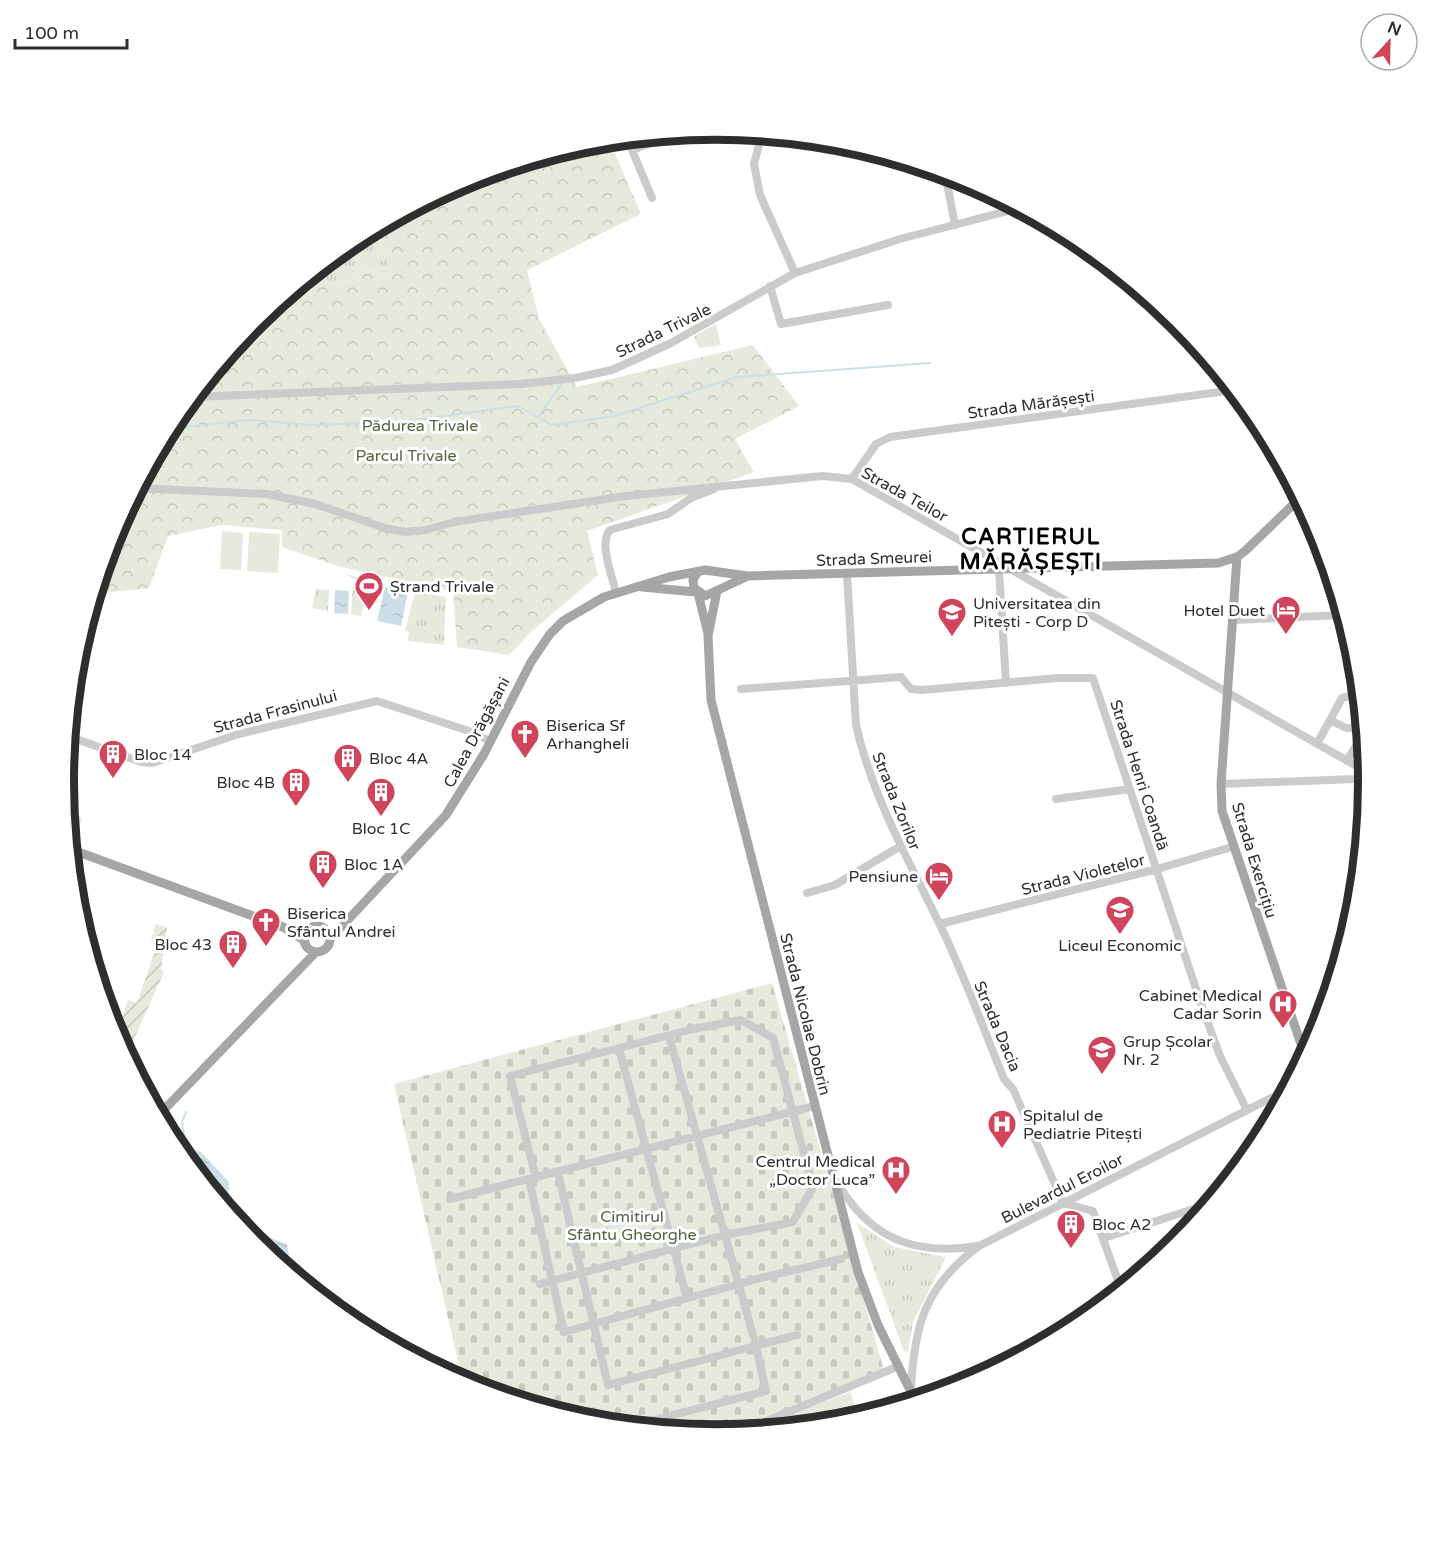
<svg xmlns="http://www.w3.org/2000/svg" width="1431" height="1564" viewBox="0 0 1431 1564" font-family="'Varela Round',sans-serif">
<defs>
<pattern id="grass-tufts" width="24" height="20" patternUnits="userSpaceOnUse" patternTransform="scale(1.5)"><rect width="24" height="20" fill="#e5eadd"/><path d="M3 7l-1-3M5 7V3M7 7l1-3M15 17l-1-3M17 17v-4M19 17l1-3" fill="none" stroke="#c5c9be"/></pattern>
<pattern id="forest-crowns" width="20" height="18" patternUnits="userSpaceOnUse" patternTransform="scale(1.5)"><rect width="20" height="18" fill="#e5eadd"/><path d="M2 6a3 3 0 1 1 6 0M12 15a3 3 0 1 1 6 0" fill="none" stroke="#c5c9be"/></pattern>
<pattern id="cemetery-stones" width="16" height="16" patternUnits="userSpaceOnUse" patternTransform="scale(1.5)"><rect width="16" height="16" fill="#e5eadd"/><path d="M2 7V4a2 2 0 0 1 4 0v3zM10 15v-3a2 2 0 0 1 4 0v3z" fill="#c5c9be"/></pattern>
<pattern id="garden-furrows" width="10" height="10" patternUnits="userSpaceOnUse" patternTransform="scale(1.5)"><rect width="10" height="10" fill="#e5eadd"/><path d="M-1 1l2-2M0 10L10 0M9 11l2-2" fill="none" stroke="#c5c9be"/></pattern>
<pattern id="water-ripples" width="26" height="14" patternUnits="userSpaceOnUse" patternTransform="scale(1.5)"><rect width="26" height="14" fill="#ccdfe7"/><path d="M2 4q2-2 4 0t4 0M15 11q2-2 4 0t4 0" fill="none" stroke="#b0c0c6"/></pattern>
</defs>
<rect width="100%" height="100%" fill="#fff"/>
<path fill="url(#grass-tufts)" d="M367,232l10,3 11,24 2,14 -23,-2 -16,10 -21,3 -11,-16 34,-29z
M716,324l5,21 -22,3 -5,-12z
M344,574l38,9 -5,21 -13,-2 -3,14 -10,-2 2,-28 4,-6z
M316,589l13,1 -1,21 -16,-3z
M415,591l31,6 -2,48 -36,-4 1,-9 -4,-1z
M857,1223l37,24 52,10 -33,65 -5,30 -4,-1z"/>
<path fill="url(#forest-crowns)" d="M642,137l-28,14 27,63 -114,56 12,49 38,68 176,-42 46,61 -64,33 19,33 -167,59 11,44 -66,56 -23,24 -52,-8 -4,-55 -115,-26 -56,-19v-17l-61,-5 -53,11 -19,52 -55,6 19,-62 60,-113 81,-99 65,-52 11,16 21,-3 16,-10 23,2 -2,-14 -11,-24 -10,-3 99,-53 123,-37z"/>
<path fill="url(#cemetery-stones)" d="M772,983l112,387 -145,62 -24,2 -127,-12 -125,-39 -69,-299z"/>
<path fill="url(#garden-furrows)" d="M156,924l11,4 -6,42 3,2 -38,85 -5,-9 2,-6 -7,-5 12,-37 9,3 21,-61 -7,-3z"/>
<path fill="#e5eadd" d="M222,531l21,2 -2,37 -21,-1z
M249,532l31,2 -2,39 -31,-2z
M850,1392l9,25 -17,5 -95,9z"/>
<path fill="url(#water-ripples)" d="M385,587l23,5 -7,34 -24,-5z
M335,590l14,1 -1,23 -14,-1z
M67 820a7 7 0 1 1 14 0a7 7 0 1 1-14 0Z
M187,1148l14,4 28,30 -1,29 -48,-58z
M268,1237l19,7 5,30 -34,-28z"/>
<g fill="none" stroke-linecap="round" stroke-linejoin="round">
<path stroke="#ccdfe7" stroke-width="2" d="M539,416l24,-34
M168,429l81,-9 65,5 93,-4 111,-15 34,19 62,-9 123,-39 193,-14
M186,1112l-4,10 4,26"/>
<path stroke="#cbcbcb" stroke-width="8" d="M762,134l-8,30 6,31 35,78
M945,173l10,52
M652,198l-20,-48 45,-17
M770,286l11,38 107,-19
M192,397l329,-13 54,-6 37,-8 59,-27 124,-70 105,-34 119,-31
M852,479l24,-35 14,-7 344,-47
M136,488l131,6 48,10 70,24 20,4 21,-2 28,-8 172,-26 196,-20 30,3 515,293
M1299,498l26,58
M999,570l7,113
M847,574l9,151c16,71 52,134 83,198 25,51 44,105 65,156l9,10 50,114 30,8 28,78
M616,593c-3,-16 -18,-50 -6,-63l58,-16 23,-16 23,-9
M1233,620l110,-5
M741,689l160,-12 10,12 11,1 136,-12h35l108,326 19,52 27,54
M1330,720l16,8h17
M68,736l73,26 11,1 87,-29 138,-33 92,30 21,10
M1317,744l25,-46 17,-4
M1347,761l16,-27
M1221,784l135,-5 10,-7
M1056,799l74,-10
M807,893l28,-8 64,-38
M940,924l217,-55 75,-22
M619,1049l68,249
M558,1173l50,212 189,-50
M536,1178l-26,-102 183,-47 48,-9 32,18 40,149 -20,35 -68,13 -185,49
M529,1180l35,152 197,-54 80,-19
M838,1184c33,55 77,72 139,62
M450,1199l364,-93
M1104,1238l105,-34
M911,1390c3,-65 14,-104 68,-144l308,-156
M630,1426l136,-35 -11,-49 -86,-306
M740,1432l159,-66"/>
<path stroke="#a6a6a6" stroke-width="9" d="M1237,557l-16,227 1,27 83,245
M697,573l-4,7 1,8 11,8 43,-20
M642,587l54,5
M717,591l-9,45 3,64 147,572 20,53 37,75
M698,593l10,41
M70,849l213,78 22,14
M304 939a13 13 0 1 1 26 0a13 13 0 1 1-26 0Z
M330,939l116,-124 38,-61 47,-92 19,-28 13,-13 41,-24 65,-20 36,-7 43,6 470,-13 19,-6 8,-6 55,-53
M158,1116l158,-164"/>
</g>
<defs>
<g id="stadium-pin" transform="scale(1.5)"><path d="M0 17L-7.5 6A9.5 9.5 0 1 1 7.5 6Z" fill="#d0455b" stroke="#fff"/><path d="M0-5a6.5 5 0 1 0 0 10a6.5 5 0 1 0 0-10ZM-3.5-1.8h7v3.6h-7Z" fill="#fff"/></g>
<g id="hotel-pin" transform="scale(1.5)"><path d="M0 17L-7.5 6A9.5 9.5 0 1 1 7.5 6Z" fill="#d0455b" stroke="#fff"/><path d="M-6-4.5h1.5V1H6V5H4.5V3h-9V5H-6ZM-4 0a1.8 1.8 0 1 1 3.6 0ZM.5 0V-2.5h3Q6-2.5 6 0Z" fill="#fff"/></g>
<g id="university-pin" transform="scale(1.5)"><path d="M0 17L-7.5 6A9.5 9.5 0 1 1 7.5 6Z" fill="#d0455b" stroke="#fff"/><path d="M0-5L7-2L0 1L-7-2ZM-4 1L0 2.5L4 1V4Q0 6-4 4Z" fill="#fff"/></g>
<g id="church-pin" transform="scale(1.5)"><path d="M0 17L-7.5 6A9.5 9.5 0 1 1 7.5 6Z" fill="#d0455b" stroke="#fff"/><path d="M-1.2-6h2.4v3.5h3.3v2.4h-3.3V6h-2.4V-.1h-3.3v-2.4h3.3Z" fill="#fff"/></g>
<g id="building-pin" transform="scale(1.5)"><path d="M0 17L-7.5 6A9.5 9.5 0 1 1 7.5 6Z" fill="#d0455b" stroke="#fff"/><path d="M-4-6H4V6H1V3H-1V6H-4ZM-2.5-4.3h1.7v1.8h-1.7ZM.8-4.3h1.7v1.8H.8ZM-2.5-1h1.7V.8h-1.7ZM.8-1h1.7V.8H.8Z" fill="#fff"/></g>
<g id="school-pin" transform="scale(1.5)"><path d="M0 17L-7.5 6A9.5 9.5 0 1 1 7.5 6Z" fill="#d0455b" stroke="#fff"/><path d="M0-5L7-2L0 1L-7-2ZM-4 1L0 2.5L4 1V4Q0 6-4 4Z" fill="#fff"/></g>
<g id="hospital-pin" transform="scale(1.5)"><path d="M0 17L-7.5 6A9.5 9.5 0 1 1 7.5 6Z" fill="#d0455b" stroke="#fff"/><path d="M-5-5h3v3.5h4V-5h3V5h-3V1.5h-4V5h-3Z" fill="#fff"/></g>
</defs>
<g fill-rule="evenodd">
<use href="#stadium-pin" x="369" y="586"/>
<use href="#hotel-pin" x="1286" y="610"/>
<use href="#university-pin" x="952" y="612"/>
<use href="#church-pin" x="525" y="734"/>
<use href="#building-pin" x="113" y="754"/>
<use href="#building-pin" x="348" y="758"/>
<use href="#building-pin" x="296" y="782"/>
<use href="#building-pin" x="381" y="792"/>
<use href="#building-pin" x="323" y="864"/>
<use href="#hotel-pin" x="939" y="876"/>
<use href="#school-pin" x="1120" y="910"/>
<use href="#church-pin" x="266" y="922"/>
<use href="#building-pin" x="233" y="944"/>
<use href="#hospital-pin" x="1283" y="1004"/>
<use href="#school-pin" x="1102" y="1050"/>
<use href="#hospital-pin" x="1002" y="1124"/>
<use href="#hospital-pin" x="896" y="1170"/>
<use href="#building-pin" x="1071" y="1224"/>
</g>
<g text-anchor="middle" stroke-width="6" stroke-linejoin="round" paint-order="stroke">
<g font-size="16" fill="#2e2e2e" stroke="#fff">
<text transform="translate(663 330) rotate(-26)" y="6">Strada Trivale</text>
<text transform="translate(1031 404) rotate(-8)" y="6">Strada Mărășești</text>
<text transform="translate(905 494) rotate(29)" y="6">Strada Teilor</text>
<text transform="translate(874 558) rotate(-2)" y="6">Strada Smeurei</text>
<text transform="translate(275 711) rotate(-15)" y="6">Strada Frasinului</text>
<text transform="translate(476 732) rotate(-62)" y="6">Calea Drăgășani</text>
<text transform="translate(1140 775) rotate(72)" y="6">Strada Henri Coandă</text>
<text transform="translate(897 801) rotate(68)" y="6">Strada Zorilor</text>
<text transform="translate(1255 860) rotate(73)" y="6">Strada Exercițiu</text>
<text transform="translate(1083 874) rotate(-14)" y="6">Strada Violetelor</text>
<text transform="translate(806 1014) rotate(76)" y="6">Strada Nicolae Dobrin</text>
<text transform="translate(998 1026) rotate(67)" y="6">Strada Dacia</text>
<text transform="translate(1062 1188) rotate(-27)" y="6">Bulevardul Eroilor</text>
</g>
<g font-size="16" fill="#546441" stroke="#fff">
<text x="420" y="431">Pădurea Trivale</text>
<text x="406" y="461">Parcul Trivale</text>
<text x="632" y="1222">Cimitirul<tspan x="632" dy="18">Sfântu Gheorghe</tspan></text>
</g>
<g font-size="16" fill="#2e2e2e" stroke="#fff" text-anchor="start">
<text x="390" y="592">Ștrand Trivale</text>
<text x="973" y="609">Universitatea din<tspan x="973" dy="18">Pitești - Corp D</tspan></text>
<text x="1265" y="616" text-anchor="end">Hotel Duet</text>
<text x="546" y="731">Biserica Sf<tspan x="546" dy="18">Arhangheli</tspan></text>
<text x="134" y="760">Bloc 14</text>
<text x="369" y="764">Bloc 4A</text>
<text x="275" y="788" text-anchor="end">Bloc 4B</text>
<text x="381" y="834" text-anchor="middle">Bloc 1C</text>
<text x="344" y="870">Bloc 1A</text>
<text x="918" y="882" text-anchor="end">Pensiune</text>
<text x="287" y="919">Biserica<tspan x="287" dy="18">Sfântul Andrei</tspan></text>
<text x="212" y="950" text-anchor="end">Bloc 43</text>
<text x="1120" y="951" text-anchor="middle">Liceul Economic</text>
<text x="1262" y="1001" text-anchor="end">Cabinet Medical<tspan x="1262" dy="18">Cadar Sorin</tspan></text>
<text x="1123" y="1047">Grup Școlar<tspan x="1123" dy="18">Nr. 2</tspan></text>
<text x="1023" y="1121">Spitalul de<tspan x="1023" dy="18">Pediatrie Pitești</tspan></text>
<text x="875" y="1167" text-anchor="end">Centrul Medical<tspan x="875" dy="18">„Doctor Luca”</tspan></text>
<text x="1092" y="1230">Bloc A2</text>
</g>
<g font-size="22" font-weight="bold" letter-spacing="1.5" fill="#000" stroke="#fff">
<text x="1031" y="544">CARTIERUL<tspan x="1031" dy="25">MĂRĂȘEȘTI</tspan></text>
</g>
</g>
<path d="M0 0H1431V1564H0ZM74 782a642 642 0 1 1 1284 0a642 642 0 1 1-1284 0Z" fill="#fff" fill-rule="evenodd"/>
<path fill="none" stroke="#2e2e2e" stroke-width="8" d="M74 782a642 642 0 1 1 1284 0a642 642 0 1 1-1284 0Z"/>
<g transform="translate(1389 42) rotate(22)"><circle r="28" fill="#ffffff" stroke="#ababab" stroke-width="1.5"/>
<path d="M0-4.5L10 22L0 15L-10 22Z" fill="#d0455b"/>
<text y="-9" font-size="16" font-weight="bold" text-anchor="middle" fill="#2e2e2e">N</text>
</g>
<path d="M15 39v9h112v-9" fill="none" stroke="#2e2e2e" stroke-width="3"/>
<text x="24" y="39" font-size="18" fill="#2e2e2e" stroke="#ffffff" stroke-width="4.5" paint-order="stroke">100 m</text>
</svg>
